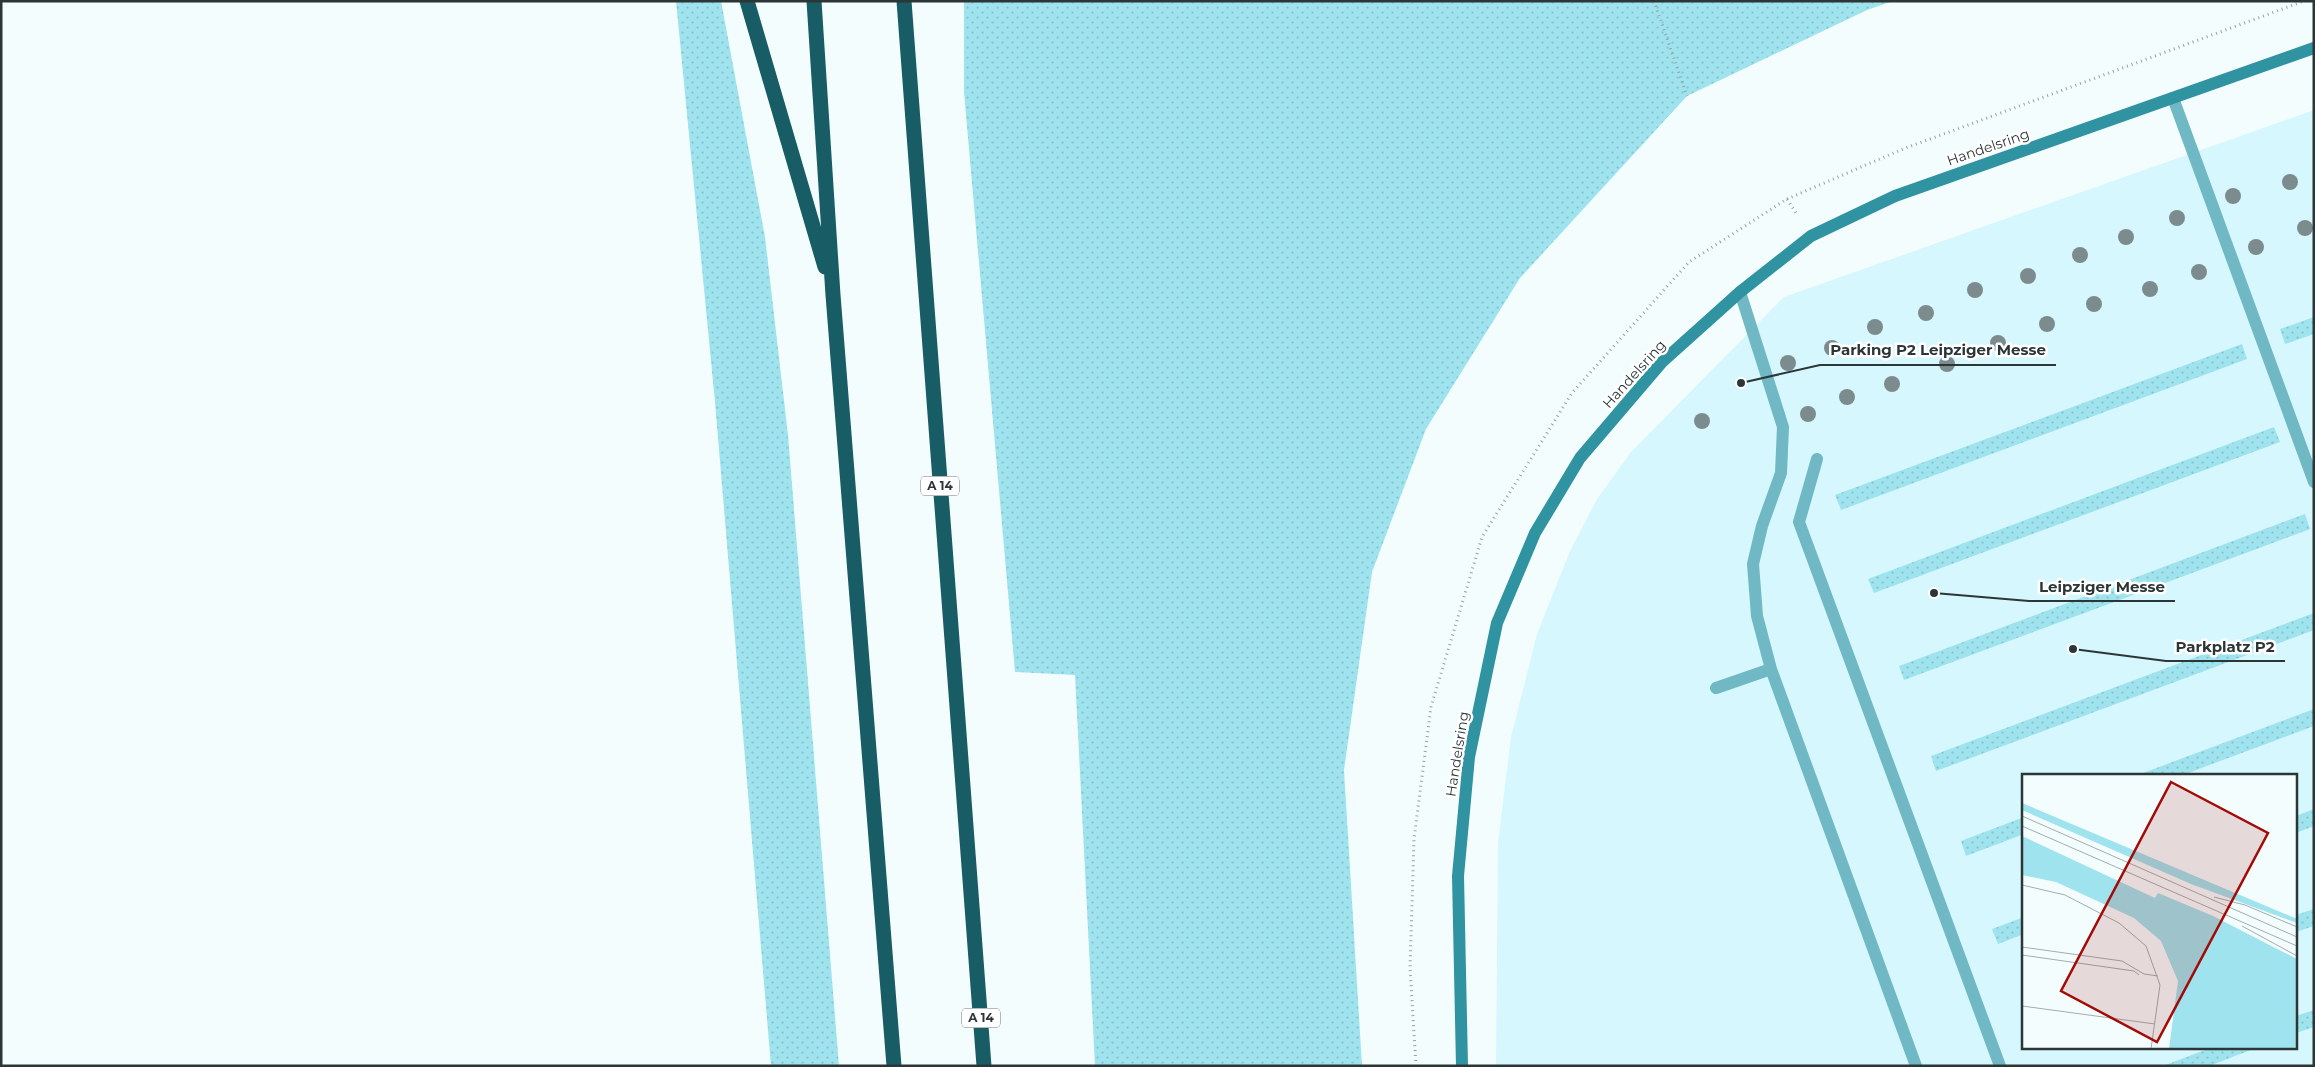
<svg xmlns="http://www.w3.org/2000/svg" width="2315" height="1067" viewBox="0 0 2315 1067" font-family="Montserrat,sans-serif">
<defs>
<pattern id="grass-dots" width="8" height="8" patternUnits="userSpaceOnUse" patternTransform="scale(1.25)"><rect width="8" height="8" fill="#9ee3ee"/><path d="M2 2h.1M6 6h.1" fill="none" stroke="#88c3cd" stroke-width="1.8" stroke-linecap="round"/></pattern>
</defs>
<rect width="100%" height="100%" fill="#f3fdfe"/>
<path fill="#d6f7fd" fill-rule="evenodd" d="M2314,110v956h-818l2,-223 13,-106 26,-103 33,-83 27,-52 34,-47 153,-155zM2024,776h272v272h-272z"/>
<path fill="url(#grass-dots)" d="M676,1h45l44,236 23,198 51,631h-68l-56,-664z
M964,1h929l-26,9 -180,86 -167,182 -94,151 -54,143 -28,198 18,296h-267l-20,-391 -60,-3 -51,-580z
M2314,317v17l-29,10 -5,-15z
M2242,344l5,15 -406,151 -6,-15z
M2274,427l6,15 -406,151 -6,-14z
M2305,514l5,15 -406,151 -5,-14z
M2314,613v17l-378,141 -5,-15z
M2314,709v17l-134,50h-45z
M2314,809v17l-18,7v-17z
M2024,817v17l-58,22 -5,-15z
M2314,909v17l-18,6v-17z
M2024,917v17l-26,10 -6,-15z
M2314,1010v17l-18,6v-17z
M2210,1048h46l-47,18h-46z"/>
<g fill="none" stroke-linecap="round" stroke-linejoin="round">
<path stroke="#98a1a2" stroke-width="3" stroke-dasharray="1 4" stroke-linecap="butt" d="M1654,1l33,95
M1787,199l116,-50 401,-148
M1416,1066l-6,-98 4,-129 17,-132 51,-170 90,-144 117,-131 98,-63 11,17"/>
<path stroke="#6fb8c4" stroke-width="12" d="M2173,98l141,384
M1817,459l-18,63 201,544"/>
<path stroke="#6fb8c4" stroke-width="12" d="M1740,292l43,135 -2,46 -19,53 -9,38 4,52 14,53 145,397
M1716,688l55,-19"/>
<path stroke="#3093a2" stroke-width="12" d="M1462,1066l-4,-190 11,-119 28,-134 38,-90 45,-75 82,-96 78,-70 71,-56 84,-40 419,-148"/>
<path stroke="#185c66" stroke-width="15" d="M747,1l78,266
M814,1l19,294 61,771
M904,1l80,1065"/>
</g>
<g fill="#7c8c8e">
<circle cx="2290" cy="182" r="8"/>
<circle cx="2233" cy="196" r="8"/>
<circle cx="2177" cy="218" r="8"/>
<circle cx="2305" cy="228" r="8"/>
<circle cx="2126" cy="237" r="8"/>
<circle cx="2256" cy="247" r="8"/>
<circle cx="2080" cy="255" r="8"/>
<circle cx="2199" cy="272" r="8"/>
<circle cx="2028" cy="276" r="8"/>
<circle cx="2150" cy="289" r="8"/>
<circle cx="1975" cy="290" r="8"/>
<circle cx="2094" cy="304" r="8"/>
<circle cx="1926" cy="313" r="8"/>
<circle cx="2047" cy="324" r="8"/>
<circle cx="1875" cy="327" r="8"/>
<circle cx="1998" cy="343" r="8"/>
<circle cx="1832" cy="348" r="8"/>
<circle cx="1788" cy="363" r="8"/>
<circle cx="1947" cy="364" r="8"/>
<circle cx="1892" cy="384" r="8"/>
<circle cx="1847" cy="397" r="8"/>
<circle cx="1808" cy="414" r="8"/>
<circle cx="1702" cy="421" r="8"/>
</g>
<g text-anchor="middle" stroke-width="5" stroke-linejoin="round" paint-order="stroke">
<g fill="#fff" stroke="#6c7273" stroke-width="1">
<rect x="921" y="476.5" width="38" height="19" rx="4"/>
<rect x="962" y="1008.5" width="38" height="19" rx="4"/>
</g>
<g font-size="12" font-weight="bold" fill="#2d3637">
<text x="940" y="490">A 14</text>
<text x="981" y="1022">A 14</text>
</g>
<g font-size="14" fill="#2d3637" stroke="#fff">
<text transform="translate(1988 147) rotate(-19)" y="5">Handelsring</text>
<text transform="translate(1634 374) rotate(-48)" y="5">Handelsring</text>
<text transform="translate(1457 754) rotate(-81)" y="5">Handelsring</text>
</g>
</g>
<g transform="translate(2022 774)">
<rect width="275" height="275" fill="#f3fdfe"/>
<path d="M0,29l275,116v4l-106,-39 -169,-74zM0,62l133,62 3,-5 55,23 84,43v90h-128l9,-68 -17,-40 -27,-23 -78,-36 -34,-7z" fill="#9ee3ee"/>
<path fill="none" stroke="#a4adae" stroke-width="1" d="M0,42l275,121M0,52l275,120M0,111l43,10 54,28 27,23 14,39 -9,64M192,123l31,8 52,22M220,152l55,30M0,173l100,14 22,13 14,2M0,181l112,16 5,4M0,232l133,18"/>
<path fill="#a30b08" fill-opacity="0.15" stroke="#a30b08" stroke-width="2.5" d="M149,8l97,51 -111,209 -96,-51z"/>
<rect width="275" height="275" fill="none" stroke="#2d3637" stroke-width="2.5"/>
</g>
<path fill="none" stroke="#2d3637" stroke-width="2" d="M1741 383L1820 365H2056M1934 593L2029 601H2175M2073 649L2166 661H2285"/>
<g fill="#2d3637" stroke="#fff" stroke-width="2">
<circle cx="1741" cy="383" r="5"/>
<circle cx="1934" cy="593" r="5"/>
<circle cx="2073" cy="649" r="5"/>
</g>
<g font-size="15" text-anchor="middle" font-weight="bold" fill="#2d3637" stroke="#fff" stroke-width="5" stroke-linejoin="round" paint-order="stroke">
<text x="1938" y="355">Parking P2 Leipziger Messe</text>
<text x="2102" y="592">Leipziger Messe</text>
<text x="2225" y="652">Parkplatz P2</text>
</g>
<rect width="2315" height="1067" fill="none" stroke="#2d3637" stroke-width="5"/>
</svg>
